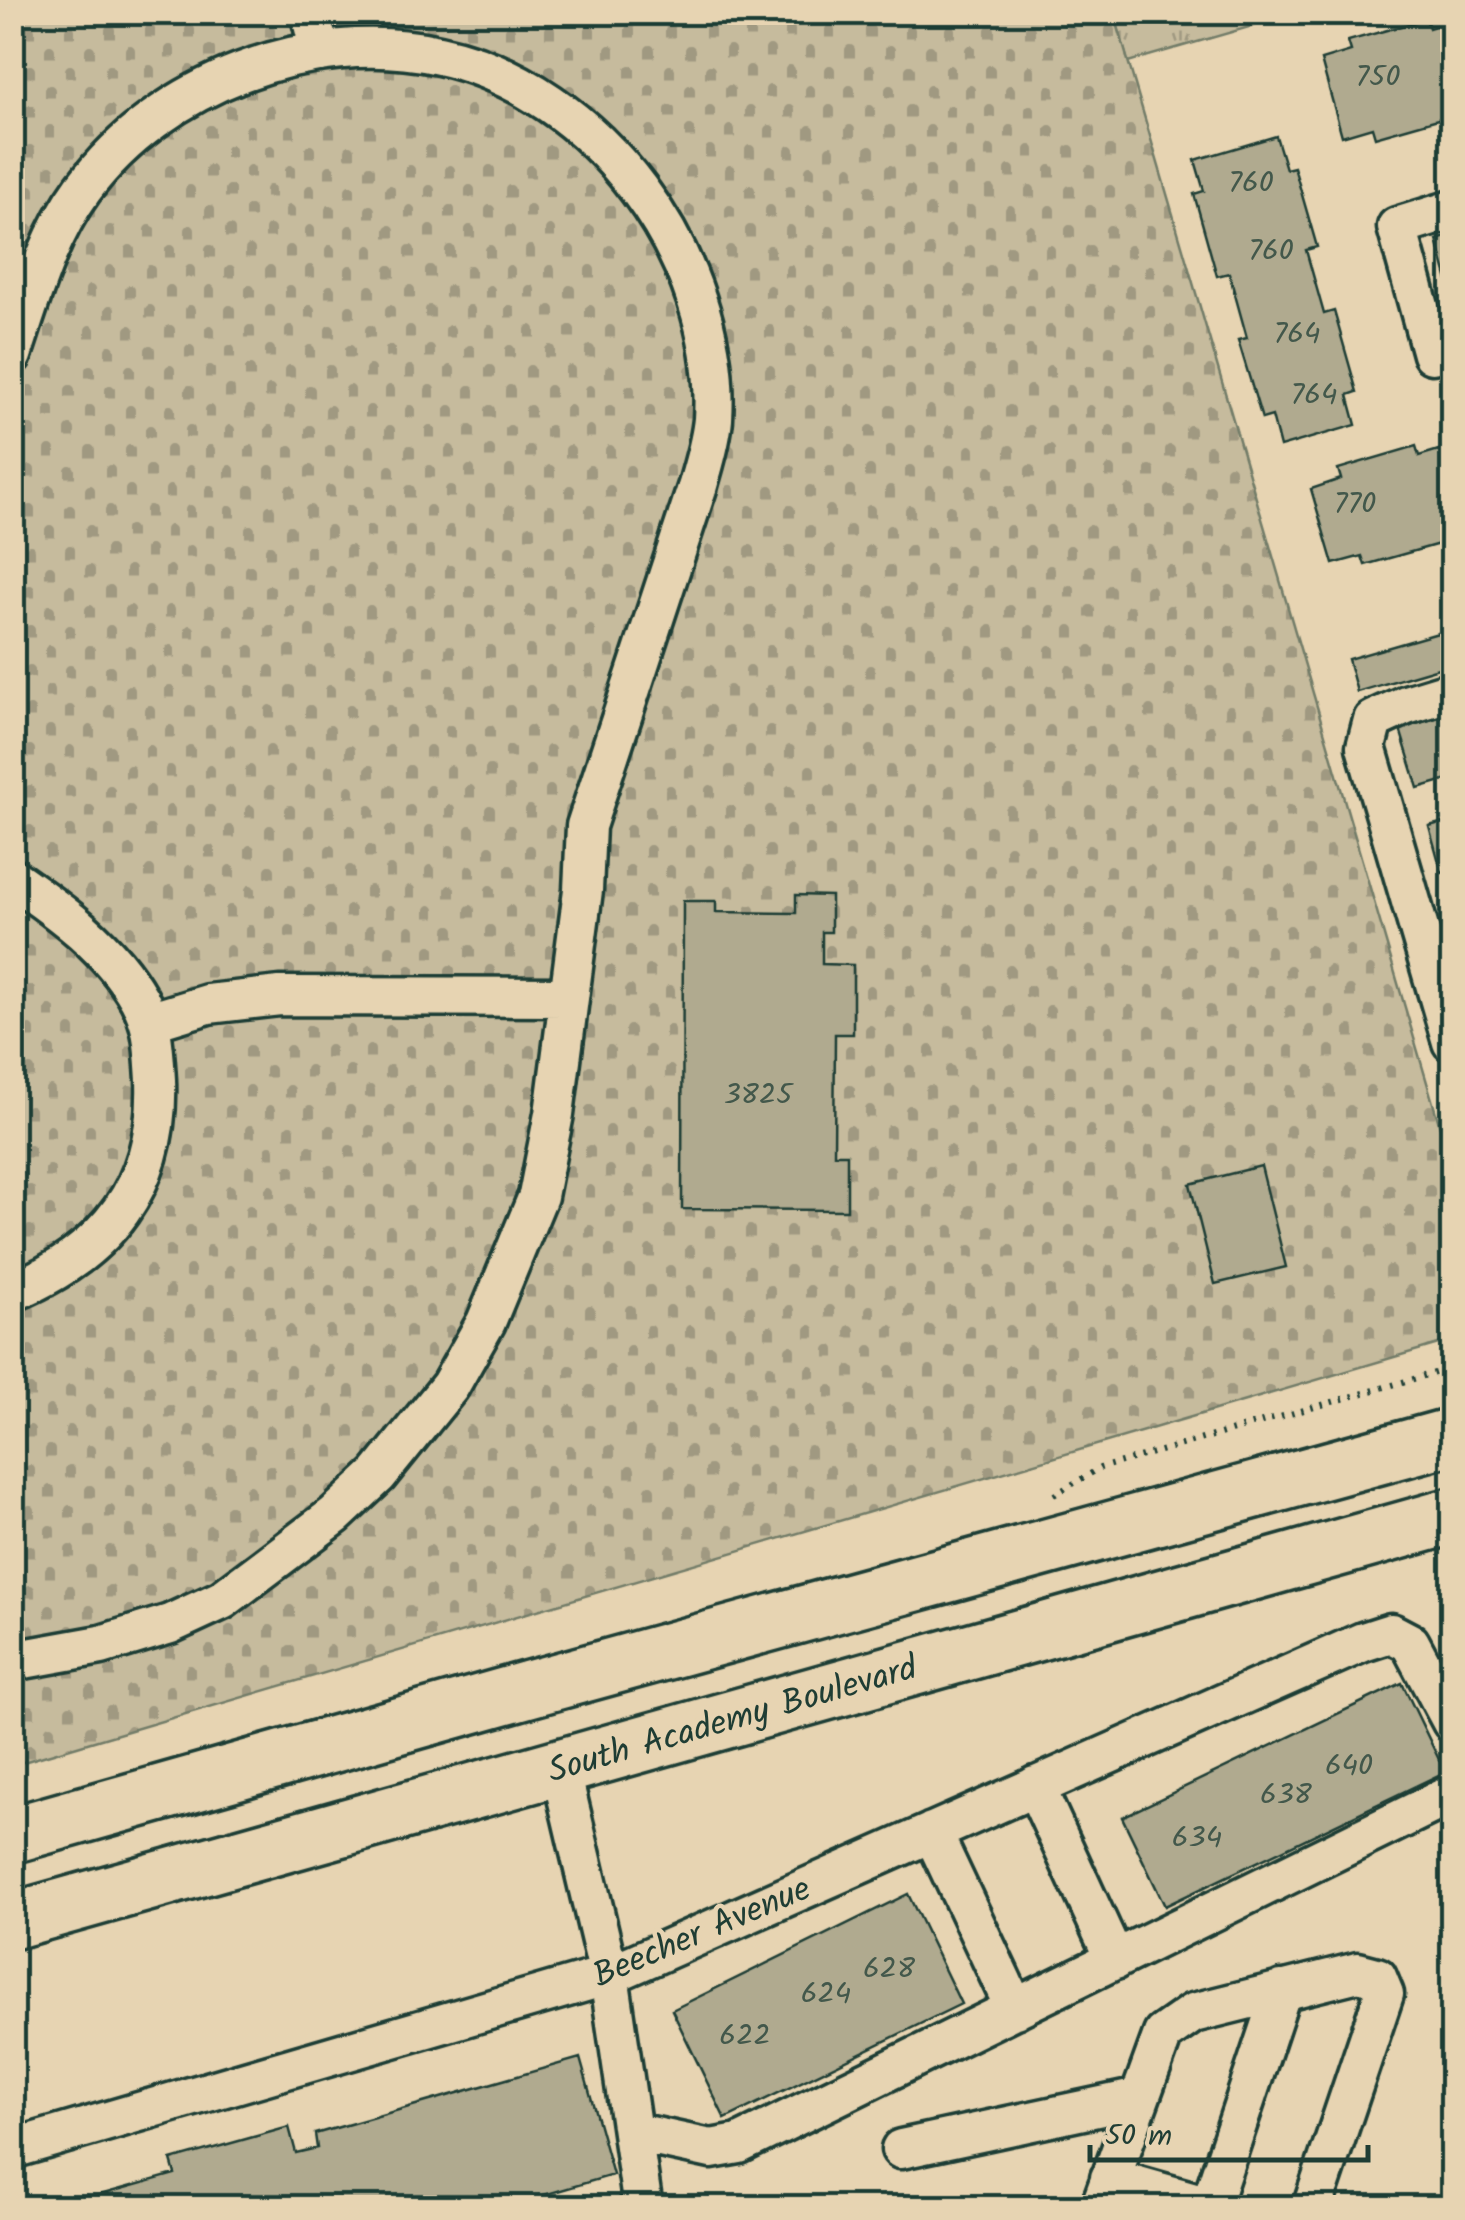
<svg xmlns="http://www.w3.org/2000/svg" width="1465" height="2220" viewBox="0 0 1465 2220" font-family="Kalam,sans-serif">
<defs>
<pattern id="grass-tufts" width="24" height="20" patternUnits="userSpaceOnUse" patternTransform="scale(2.5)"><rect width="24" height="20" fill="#c6bb9d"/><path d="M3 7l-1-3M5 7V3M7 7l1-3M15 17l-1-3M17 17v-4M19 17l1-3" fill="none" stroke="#a09981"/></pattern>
<pattern id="cemetery-stones" width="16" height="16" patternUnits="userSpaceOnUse" patternTransform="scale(2.5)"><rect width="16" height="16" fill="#c6bb9d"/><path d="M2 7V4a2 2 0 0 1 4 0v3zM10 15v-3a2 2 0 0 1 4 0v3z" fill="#a09981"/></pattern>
</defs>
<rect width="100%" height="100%" fill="#e7d4b2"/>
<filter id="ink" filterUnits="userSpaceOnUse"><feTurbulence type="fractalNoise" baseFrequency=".01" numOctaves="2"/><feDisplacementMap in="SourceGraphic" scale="20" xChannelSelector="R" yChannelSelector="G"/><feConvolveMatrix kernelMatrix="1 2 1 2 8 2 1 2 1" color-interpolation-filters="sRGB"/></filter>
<g filter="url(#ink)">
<path fill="url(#grass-tufts)" stroke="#727c68" stroke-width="2.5" d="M1114,12l184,1 -170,49z"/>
<path fill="url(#cemetery-stones)" stroke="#727c68" stroke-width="2.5" d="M13,13h1101l338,1155v172l-1439,425z"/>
<path fill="#b0aa8f" stroke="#1f3d34" stroke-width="2.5" d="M1426,19l3,9 23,-7v94l-77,22 -3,-10 -30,9 -21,-76 30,-9 -3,-10z
M1276,136l10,33 8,-2 23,80 -11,3 18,64 10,-3 23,81 -9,3 8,30 -76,22 -8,-31 -10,3 -24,-79 9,-2 -18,-65 -12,3 -23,-82 10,-3 -9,-31z
M1452,235v61l-15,-56z
M1416,446l3,10 33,-10v83l-8,3 2,10 -81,23 -3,-9 -29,8 -22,-75 30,-10 -3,-10z
M1452,629v35l-95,28 -9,-33z
M1452,713v65l-34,10 -18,-59z
M1452,820v50l-10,3 -13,-47z
M796,895l35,1v36h-9v32l31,1v69h-18l-1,120h13v56l-165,-1 1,-308h33v11l80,1z
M1261,1166l25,101 -71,17 -25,-100z
M1402,1683l43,89 -280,134 -43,-89z
M908,1894l53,110 -236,115 -53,-109z
M580,2058l33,117 -114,33h-446l122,-34 -4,-14 118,-33 7,26 21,-5 -2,-14z"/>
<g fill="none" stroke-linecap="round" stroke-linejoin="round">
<g stroke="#1f3d34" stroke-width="45">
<path id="minor" d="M310,12l10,40
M1452,210l-55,17 35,127 20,-6
M12,355c19,-57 35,-117 71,-166 79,-106 227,-162 356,-134 158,33 284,205 274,364 -2,23 -9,44 -15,66l-112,341 -3,64 -29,224 -16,82 -52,126 -36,64 -72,89 -43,40 -113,85 -52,24 -69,21 -89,16
M1452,691l-46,14 -33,15 -7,27 86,295
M12,878c48,33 98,69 127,121 15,26 15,52 17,81 4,105 -49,173 -144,212
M149,1022l59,-18 72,-8 288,1
M560,1767l49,208 34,233
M1035,1786l80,174
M932,1832l83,177
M632,2132l79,17 28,-5 713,-350
M12,2149l597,-174 754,-333 28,-9 19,10 42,79
M901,2149l238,-51
M1110,2178l106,30
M1210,2206l72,-216
M1100,2208l63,-174 30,-21 165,-41 19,5 7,17 -72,214"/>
</g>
<g stroke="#1f3d34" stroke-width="62">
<path id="highway" d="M12,1835l517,-146 923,-253
M12,1921l1440,-405"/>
</g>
<path stroke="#1f3d34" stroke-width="6" stroke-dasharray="2.5 8" stroke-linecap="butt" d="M1054,1495l46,-27 352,-100"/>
<use href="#minor" stroke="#e7d4b2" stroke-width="38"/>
<use href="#highway" stroke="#e7d4b2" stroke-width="55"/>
</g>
</g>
<g text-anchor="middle" stroke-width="9" stroke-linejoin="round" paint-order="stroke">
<g font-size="30" fill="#43584b">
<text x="1378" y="86">750</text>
<text x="1251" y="192">760</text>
<text x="1271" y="260">760</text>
<text x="1297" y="343">764</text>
<text x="1314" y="404">764</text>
<text x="1355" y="513">770</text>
<text x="758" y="1104">3825</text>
<text x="1349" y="1775">640</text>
<text x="1286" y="1804">638</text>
<text x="1197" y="1847">634</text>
<text x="889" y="1978">628</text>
<text x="826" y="2003">624</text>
<text x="745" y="2045">622</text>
</g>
<g font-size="35" fill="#1f3d34" stroke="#e7d4b2">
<text transform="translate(732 1718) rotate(-16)" y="12">South Academy Boulevard</text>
<text transform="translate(701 1931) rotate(-23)" y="12">Beecher Avenue</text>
</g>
</g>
<rect width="1465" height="2220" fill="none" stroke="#e7d4b2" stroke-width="50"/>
<rect x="25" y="25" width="1415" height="2170" fill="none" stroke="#1f3d34" stroke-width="4" filter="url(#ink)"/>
<path d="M1090 2145v15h278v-15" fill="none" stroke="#1f3d34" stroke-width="5"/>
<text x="1105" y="2145" font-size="30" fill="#1f3d34" stroke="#e7d4b2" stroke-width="8" paint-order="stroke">50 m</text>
</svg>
